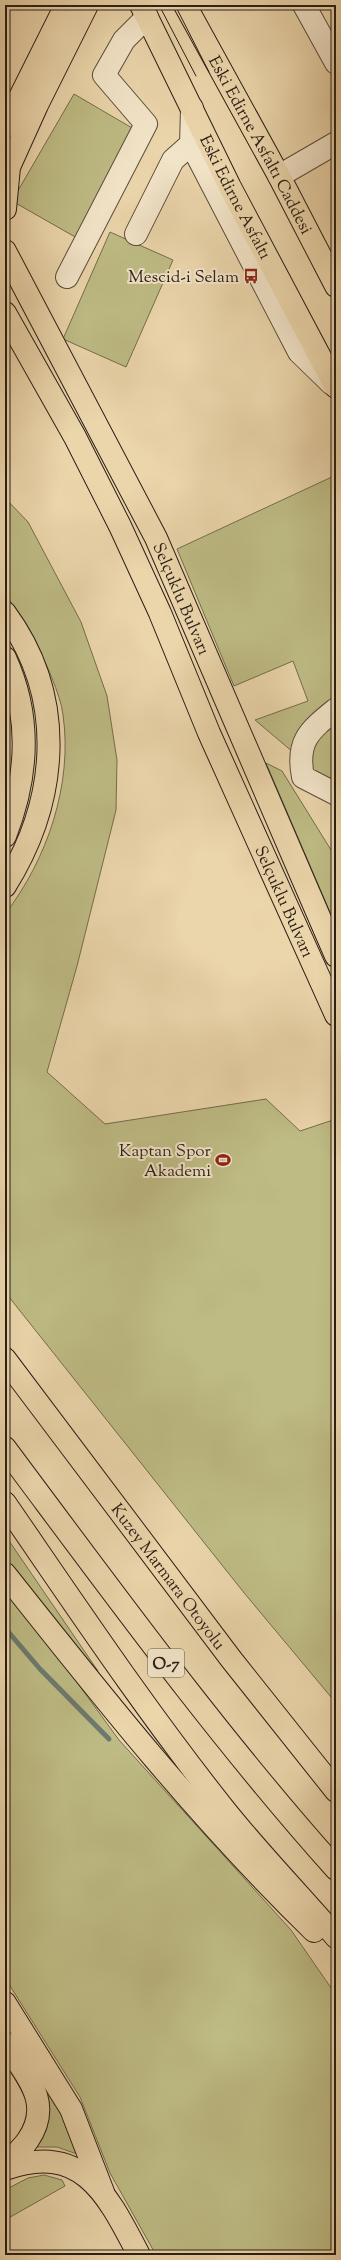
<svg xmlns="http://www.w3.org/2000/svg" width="341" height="2260" viewBox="0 0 341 2260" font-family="'Sorts Mill Goudy',serif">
<rect width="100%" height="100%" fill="#ebd5ab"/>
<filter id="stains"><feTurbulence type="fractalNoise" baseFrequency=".005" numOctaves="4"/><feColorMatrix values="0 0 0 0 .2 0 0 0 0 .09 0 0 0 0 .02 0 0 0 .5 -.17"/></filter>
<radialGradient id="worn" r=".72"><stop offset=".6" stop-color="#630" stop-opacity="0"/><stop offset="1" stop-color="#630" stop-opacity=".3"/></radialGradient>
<path fill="#bebb84" stroke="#746c4d" d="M74,94l65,38 -62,106 -65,-37z
M110,232l63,28 -47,107 -63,-28z
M336,475v306l-16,-6 -65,-55 53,-19 -15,-40 -59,25 -57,-137z
M5,498l23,24 53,100 26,74 10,64 -1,50 -39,156 -30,106 58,52 161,-25 34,32 36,-12v584l-91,-109 -240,-302v-378c42,-54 68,-130 58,-199 -2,-20 -19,-56 -28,-74 -9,-16 -17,-32 -30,-46z
M266,763l16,8 54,87v68z
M5,1535l93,136 -33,-37 -60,-74z
M5,1588l47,60 67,92 172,190 45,65v260h-180l-46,-82 -30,-76 -75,-119z
M35,2068l27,46 15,40 -20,-7h-20c20,-32 14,-48 -2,-79z
M44,2175l18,5 3,6 -60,34v-30l23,-12z"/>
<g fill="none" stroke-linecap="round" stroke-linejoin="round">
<path stroke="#6c7a6f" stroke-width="5" d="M5,1628l35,41 69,70"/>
<g stroke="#5a4c3b" stroke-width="24">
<path id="minor" d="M304,5l32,58
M192,108l-1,36 108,208 33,32
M279,176l57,-33
M136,234l37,-74 18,-16
M67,277l79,-153 -42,-49 20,-35 23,-23
M336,709c-27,22 -40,32 -33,68l33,17"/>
</g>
<g stroke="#291e16" stroke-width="24">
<g id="major">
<path id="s1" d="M141,5l89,182 106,200"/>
<path id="s2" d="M185,5l94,171 57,110"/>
<path d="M5,127l61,-122"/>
<path d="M5,209l4,-42 28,-62 50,-100"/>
<path id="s3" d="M5,251l151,287 180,418"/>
<path id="s4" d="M5,313l70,124 45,89 40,87 49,120 127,282"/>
<path d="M5,2169c78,-28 103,27 134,86"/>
</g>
</g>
<g stroke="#291e16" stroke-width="24">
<g id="highway">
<path d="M5,613c62,84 54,187 0,273"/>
<path d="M5,658c27,59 23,119 0,178"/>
<path id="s5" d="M5,1359l226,300 105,132"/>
<path d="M5,1448c107,143 212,288 331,421"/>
<path d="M5,1503c71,103 141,208 219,306 35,44 75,85 112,128"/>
<path d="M5,1574c99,125 194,245 309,357"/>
<path d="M5,2003l66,106 32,83"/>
<path d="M5,2043c20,32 49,59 23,97 -6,9 -16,17 -23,25"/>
</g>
</g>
<use href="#minor" stroke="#f2e4c8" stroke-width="22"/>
<use href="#major" stroke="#ebd5ab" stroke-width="22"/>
<use href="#highway" stroke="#ebd5ab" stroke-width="22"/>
<path stroke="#291e16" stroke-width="1" d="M159,5l37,71
M175,5l34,67"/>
</g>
<defs>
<g id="bus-bare" transform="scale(1.2)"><path d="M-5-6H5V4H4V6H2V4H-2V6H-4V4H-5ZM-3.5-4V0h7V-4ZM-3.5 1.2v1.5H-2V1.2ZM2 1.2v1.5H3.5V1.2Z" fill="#8f2418" stroke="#f2e4c8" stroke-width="2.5" paint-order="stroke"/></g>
<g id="stadium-bare" transform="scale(1.2)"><path d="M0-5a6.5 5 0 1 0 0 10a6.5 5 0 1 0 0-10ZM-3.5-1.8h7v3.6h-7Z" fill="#8f2418" stroke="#f2e4c8" stroke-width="2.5" paint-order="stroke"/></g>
</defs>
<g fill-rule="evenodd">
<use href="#bus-bare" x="251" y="276"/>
<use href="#stadium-bare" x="223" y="1160"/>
</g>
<g text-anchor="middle" stroke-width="4" stroke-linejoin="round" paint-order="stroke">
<rect fill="#f2e4c8" stroke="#65594b" stroke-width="1" x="148" y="1649" width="36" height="28" rx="3"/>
<g font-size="16" font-weight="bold" fill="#291e16">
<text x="166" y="1669">O-7</text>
</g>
<g font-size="17" fill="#291e16" stroke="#f2e4c8">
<text dy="6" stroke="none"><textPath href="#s2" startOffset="159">Eski Edirne Asfaltı Caddesi</textPath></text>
<text dy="6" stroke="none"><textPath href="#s1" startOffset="214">Eski Edirne Asfaltı</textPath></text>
<text dy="6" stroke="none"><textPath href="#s3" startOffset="390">Selçuklu Bulvarı</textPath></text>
<text dy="6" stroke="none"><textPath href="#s4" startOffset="652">Selçuklu Bulvarı</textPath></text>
<text dy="6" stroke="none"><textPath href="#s5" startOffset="272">Kuzey Marmara Otoyolu</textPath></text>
</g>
<g font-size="17" fill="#291e16" stroke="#f2e4c8" text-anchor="end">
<text x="239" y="282">Mescid-i Selam</text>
<text x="211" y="1156">Kaptan Spor<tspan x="211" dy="20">Akademi</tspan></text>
</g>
</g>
<rect width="341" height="2260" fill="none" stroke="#ebd5ab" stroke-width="20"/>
<rect x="6" y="6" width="329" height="2248" fill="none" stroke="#291e16" stroke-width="2"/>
<rect x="10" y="10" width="321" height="2240" fill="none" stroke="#291e16"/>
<rect width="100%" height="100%" filter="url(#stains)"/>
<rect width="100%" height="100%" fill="url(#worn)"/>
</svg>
